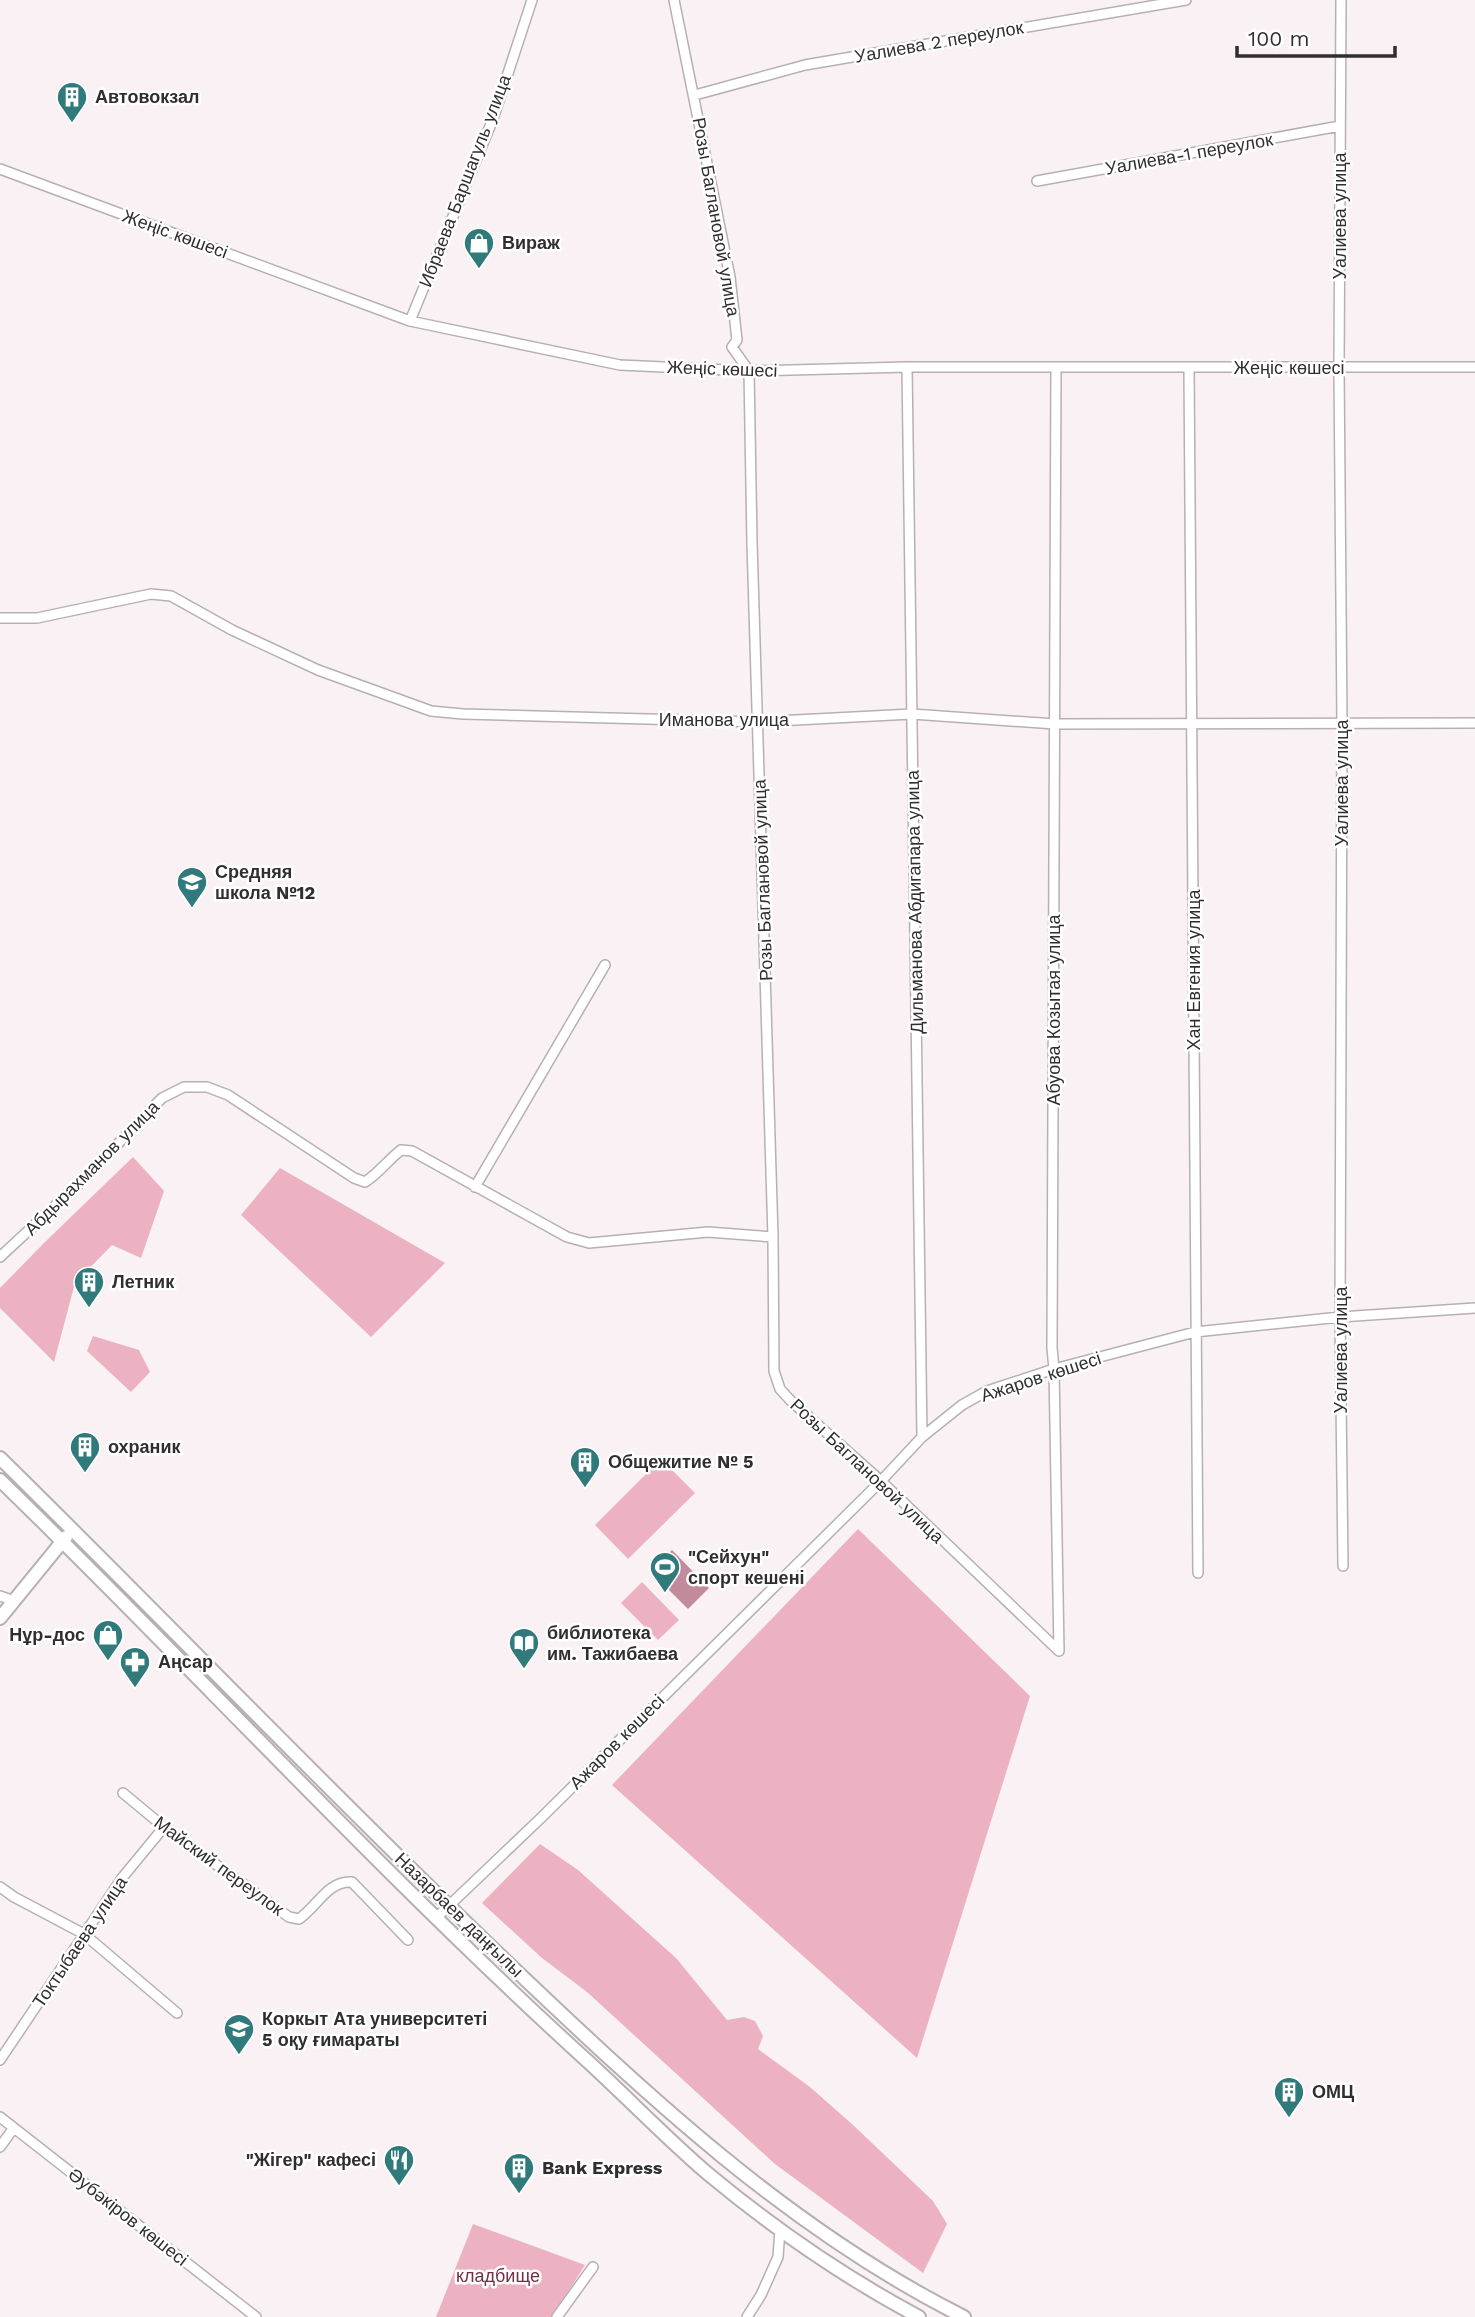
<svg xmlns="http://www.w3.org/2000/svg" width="1475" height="2317" viewBox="0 0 1475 2317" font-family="'Work Sans',sans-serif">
<rect width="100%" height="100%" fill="#f9f1f3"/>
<path fill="#ecb2c2" d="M133,1157l31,34 -23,67 -29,-13 -37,38 -21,79 -54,-54v-20l45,-46z
M280,1168l165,95 -74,74 -130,-122z
M93,1336l46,14 11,22 -19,20 -44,-41z
M661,1459l34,34 -67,66 -33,-34z
M858,1529l172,167 -113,362 -305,-273z
M642,1582l37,38 -21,20 -37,-37z
M540,1844l38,26 98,88 51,62 17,-3 11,4 8,15 -5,13 52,38 43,38 80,76 14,23 -24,49 -148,-109 -188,-172 -45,-34 -60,-55z
M473,2224l112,41 -33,52h-116z"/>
<path fill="#c28b9b" d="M672,1550l37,38 -21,21 -37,-37z"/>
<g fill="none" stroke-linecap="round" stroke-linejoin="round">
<g stroke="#b7b0b2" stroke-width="12">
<path id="street" d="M674,0l56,277 7,63 -5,7 17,24 3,172 21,694 1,134 6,18 11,12 90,80 178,170
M1341,0l-2,368 3,354 -2,595 3,249
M695,95l110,-30 381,-65
M0,169l410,152 210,44 129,6 158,-4h568
M1037,181l303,-55
M410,321l83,-202 39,-119
M907,367l15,1070
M1056,368l-4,980 2,21 5,282
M1189,368c6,401 4,803 9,1205
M0,618h37l114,-24 20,2 61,34 86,40 113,41 32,3 295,8 154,-8 143,10 420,-1
M475,1187l130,-222
M0,1257l85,-79 77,-80 22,-11h23l21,8 126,83 11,4c14,-9 23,-22 36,-32l11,1 155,86 22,6 119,-11 65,5
M0,1596l14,5
M123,1793l41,34 125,90 10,2c18,-12 29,-39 53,-37l56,58
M0,1887l14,10 70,37 93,79
M436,1918l107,-102 338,-335 41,-44 40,-32 25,-14 67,-22 141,-37 145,-15 135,-9
M0,2060l122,-182 42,-51
M0,2117l256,200
M0,2147l13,-18
M557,2317l36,-50
M747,2317l14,-22 17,-38 2,-28"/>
</g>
<g stroke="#b7b0b2" stroke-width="16">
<path id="secondary" d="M0,1458c170,167 335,340 508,505 140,133 282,267 456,354
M0,1480c196,191 381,393 583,577 42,38 81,79 124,116 66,55 137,104 212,144
M0,1618l66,-81"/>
</g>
<use href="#street" stroke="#fff" stroke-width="9"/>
<use href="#secondary" stroke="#fff" stroke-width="12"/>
</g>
<defs>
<g id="building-pin" transform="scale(1.575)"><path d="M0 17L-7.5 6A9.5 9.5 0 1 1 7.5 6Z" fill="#307a7c" stroke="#fff"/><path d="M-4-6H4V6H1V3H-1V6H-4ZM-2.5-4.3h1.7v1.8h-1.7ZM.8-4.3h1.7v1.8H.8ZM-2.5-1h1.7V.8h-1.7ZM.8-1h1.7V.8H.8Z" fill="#fff"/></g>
<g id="shop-pin" transform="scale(1.575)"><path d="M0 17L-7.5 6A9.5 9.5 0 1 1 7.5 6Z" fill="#307a7c" stroke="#fff"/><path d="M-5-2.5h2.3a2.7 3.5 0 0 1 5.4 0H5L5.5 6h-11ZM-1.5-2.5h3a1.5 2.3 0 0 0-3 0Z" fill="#fff"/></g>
<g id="school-pin" transform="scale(1.575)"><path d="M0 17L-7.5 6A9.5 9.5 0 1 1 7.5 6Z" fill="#307a7c" stroke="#fff"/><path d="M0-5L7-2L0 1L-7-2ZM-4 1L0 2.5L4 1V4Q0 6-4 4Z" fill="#fff"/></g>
<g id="stadium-pin" transform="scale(1.575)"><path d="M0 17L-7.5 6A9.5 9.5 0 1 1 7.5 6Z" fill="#307a7c" stroke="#fff"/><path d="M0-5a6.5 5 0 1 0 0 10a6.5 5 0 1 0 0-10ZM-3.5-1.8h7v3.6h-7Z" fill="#fff"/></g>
<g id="library-pin" transform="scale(1.575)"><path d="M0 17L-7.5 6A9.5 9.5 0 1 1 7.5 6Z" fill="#307a7c" stroke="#fff"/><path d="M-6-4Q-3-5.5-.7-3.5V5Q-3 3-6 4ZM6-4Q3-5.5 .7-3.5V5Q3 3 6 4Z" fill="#fff"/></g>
<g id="pharmacy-pin" transform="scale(1.575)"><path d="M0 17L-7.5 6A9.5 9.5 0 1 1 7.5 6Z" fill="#307a7c" stroke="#fff"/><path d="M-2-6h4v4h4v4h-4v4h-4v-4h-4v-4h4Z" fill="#fff"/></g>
<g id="university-pin" transform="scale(1.575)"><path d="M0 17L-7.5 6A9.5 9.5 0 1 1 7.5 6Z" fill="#307a7c" stroke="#fff"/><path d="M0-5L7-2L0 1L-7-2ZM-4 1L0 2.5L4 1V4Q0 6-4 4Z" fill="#fff"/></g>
<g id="restaurant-pin" transform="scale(1.575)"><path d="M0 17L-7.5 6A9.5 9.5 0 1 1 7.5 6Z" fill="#307a7c" stroke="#fff"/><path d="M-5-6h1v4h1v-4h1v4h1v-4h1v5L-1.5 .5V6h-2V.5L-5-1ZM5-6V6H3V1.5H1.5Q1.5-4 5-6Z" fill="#fff"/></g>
</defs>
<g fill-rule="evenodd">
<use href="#building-pin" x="72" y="97"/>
<use href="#shop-pin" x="479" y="243"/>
<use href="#school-pin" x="192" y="882"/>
<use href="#building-pin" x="89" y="1282"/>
<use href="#building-pin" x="85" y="1447"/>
<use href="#building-pin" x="585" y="1462"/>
<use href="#stadium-pin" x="665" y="1567"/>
<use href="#shop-pin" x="108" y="1635"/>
<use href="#library-pin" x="524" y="1643"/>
<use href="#pharmacy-pin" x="135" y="1662"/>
<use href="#university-pin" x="239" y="2029"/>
<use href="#building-pin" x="1289" y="2092"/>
<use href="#restaurant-pin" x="399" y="2160"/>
<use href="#building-pin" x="519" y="2168"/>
</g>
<g text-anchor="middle" stroke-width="5" stroke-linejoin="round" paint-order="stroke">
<g font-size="18" fill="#312e2f" stroke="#fff">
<text transform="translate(939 42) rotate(-10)" y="6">Уалиева 2 переулок</text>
<text transform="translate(1189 154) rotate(-10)" y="6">Уалиева-1 переулок</text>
<text transform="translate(465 181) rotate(-69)" y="6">Ибраева Баршагуль улица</text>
<text transform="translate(1340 216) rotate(-90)" y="6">Уалиева улица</text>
<text transform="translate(716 217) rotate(80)" y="6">Розы Баглановой улица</text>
<text transform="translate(175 234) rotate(20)" y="6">Жеңіс көшесі</text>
<text x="1289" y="374">Жеңіс көшесі</text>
<text transform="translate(722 369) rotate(2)" y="6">Жеңіс көшесі</text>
<text x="724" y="726">Иманова улица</text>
<text transform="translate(1342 783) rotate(-90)" y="6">Уалиева улица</text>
<text transform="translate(763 880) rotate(-92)" y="6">Розы Баглановой улица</text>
<text transform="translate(915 902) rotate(-91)" y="6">Дильманова Абдигапара улица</text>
<text transform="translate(1194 970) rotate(-90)" y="6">Хан Евгения улица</text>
<text transform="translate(1054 1010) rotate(-90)" y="6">Абуова Козытая улица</text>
<text transform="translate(92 1168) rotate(-45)" y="6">Абдырахманов улица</text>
<text transform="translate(1341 1350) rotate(-90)" y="6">Уалиева улица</text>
<text transform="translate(1041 1377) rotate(-18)" y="6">Ажаров көшесі</text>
<text transform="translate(867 1471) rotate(43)" y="6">Розы Баглановой улица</text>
<text transform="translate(617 1742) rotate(-45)" y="6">Ажаров көшесі</text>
<text transform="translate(219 1866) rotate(36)" y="6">Майский переулок</text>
<text transform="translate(459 1915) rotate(44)" y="6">Назарбаев даңғылы</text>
<text transform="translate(80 1942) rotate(-56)" y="6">Токтыбаева улица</text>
<text transform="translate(128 2217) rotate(38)" y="6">Әубәкіров көшесі</text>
</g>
<g font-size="18" font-weight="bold" fill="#312e2f" stroke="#fff" text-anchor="start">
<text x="95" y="103">Автовокзал</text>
<text x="502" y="249">Вираж</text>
<text x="215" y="878">Средняя<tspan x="215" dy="21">школа №12</tspan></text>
<text x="112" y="1288">Летник</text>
<text x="108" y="1453">охраник</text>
<text x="608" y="1468">Общежитие № 5</text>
<text x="688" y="1563">"Сейхун"<tspan x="688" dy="21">спорт кешені</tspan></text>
<text x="547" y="1639">библиотека<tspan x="547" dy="21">им. Тажибаева</tspan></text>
<text x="85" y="1641" text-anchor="end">Нұр-дос</text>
<text x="158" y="1668">Аңсар</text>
<text x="262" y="2025">Коркыт Ата университеті<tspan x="262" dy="21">5 оқу ғимараты</tspan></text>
<text x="1312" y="2098">ОМЦ</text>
<text x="376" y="2166" text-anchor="end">"Жігер" кафесі</text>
<text x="542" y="2174">Bank Express</text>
</g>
<g font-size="18" fill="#742f48" stroke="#fff">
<text x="498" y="2282">кладбище</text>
</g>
</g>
<path d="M1237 46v10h158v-10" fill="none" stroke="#312e2f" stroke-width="3.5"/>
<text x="1248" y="46" font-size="21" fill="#312e2f" stroke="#ffffff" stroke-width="5" paint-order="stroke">100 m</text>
</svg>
